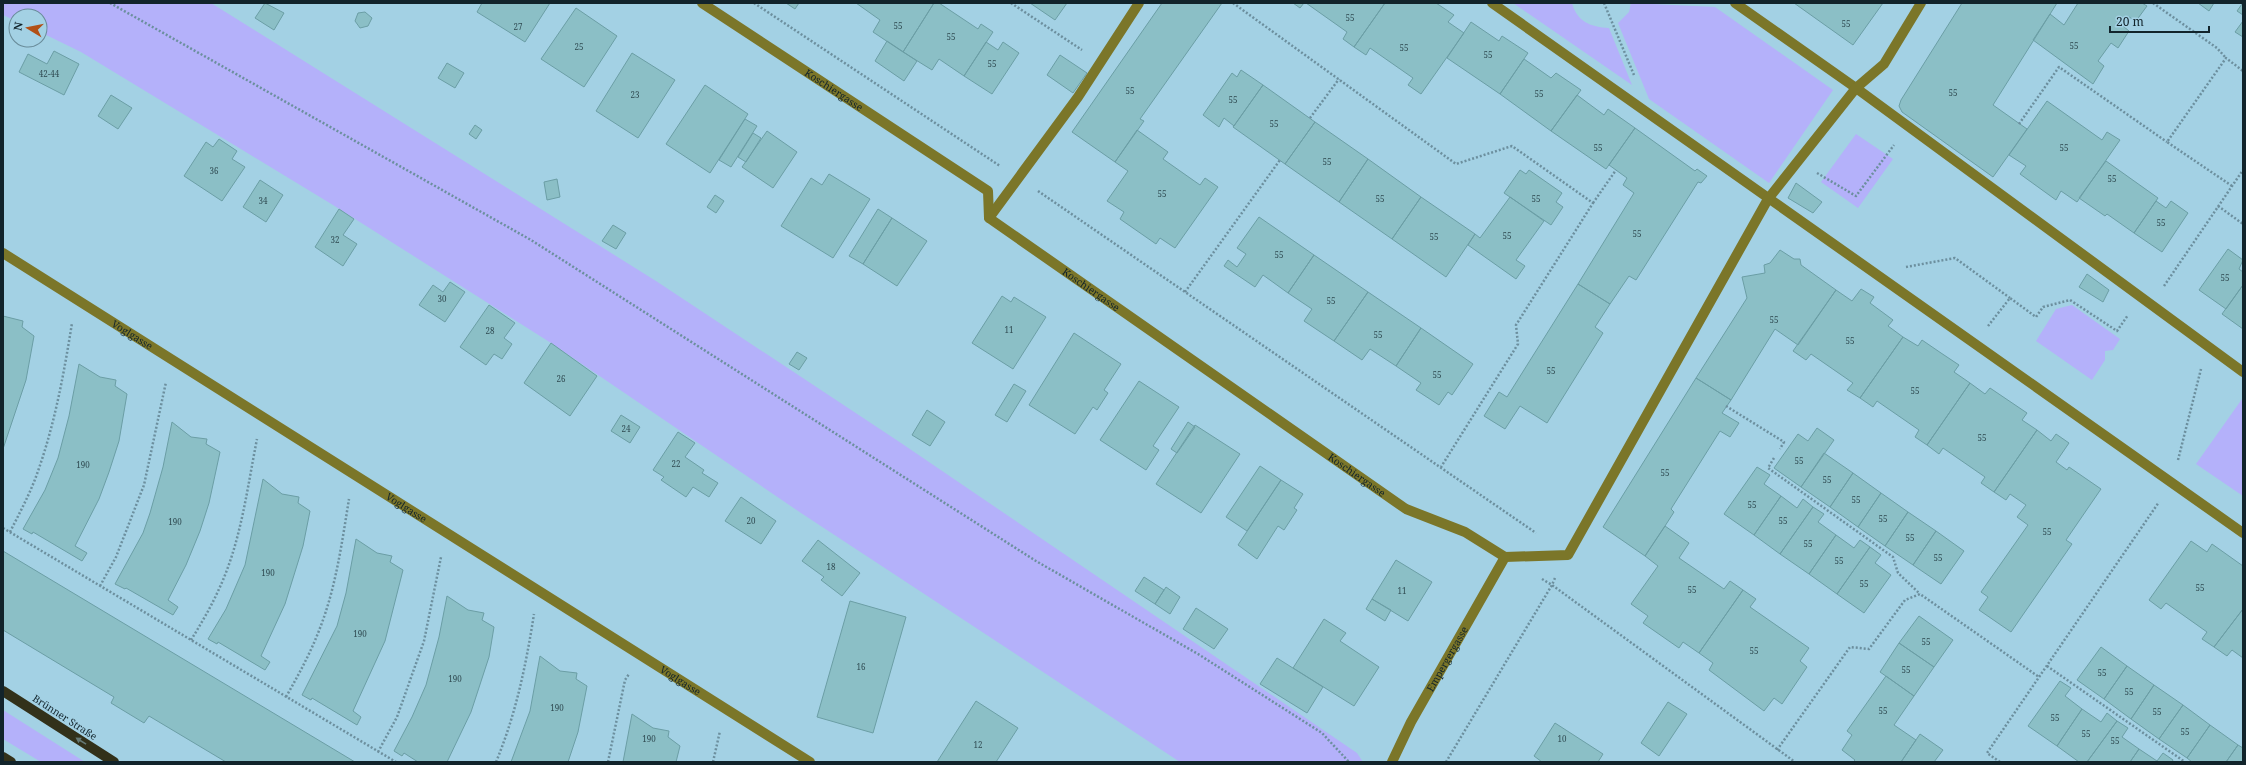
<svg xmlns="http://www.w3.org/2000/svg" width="2246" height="765" viewBox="0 0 2246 765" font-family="'Noto Serif',serif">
<rect width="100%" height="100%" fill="#a3d1e4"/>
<path fill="#b4b1fa" d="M3,3h208l445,278 245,162 456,310 6,9h-183l-379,-249 -250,-170 -218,-138 -252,-153 -41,-20v-16h-24v5l-13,-6z
M1513,3h59c5,19 19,24 37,25l23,57z
M1631,3l84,4 118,83 -64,93 -120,-84 -31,-76 11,-11z
M1856,134l37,25 -35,49 -37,-26z
M2072,305l48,34 -7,11 -8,1v9l-13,20 -56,-39 20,-32z
M2242,399l1,1v96l-47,-32z
M3,710l82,52h-44l-38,-23z"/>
<path fill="#8bbfc6" stroke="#6b9ea5" d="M265,3l19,10 -10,17 -19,-12z
M482,3h68l-25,39 -48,-30z
M786,3h13l-4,6z
M856,3h78l-31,49 -30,-20 7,-12z
M934,3h5l39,26 3,-5 12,8 -29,44 -25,-17 -7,11 -29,-18z
M1030,3h37l-12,17z
M1162,3h60l-82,116 4,2 -29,41 -43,-30z
M1293,3h11l-4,5z
M1306,3h79l-31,44 -11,-8 4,-7z
M1385,3h51l18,12 -6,7 16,11 -43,61 -13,-9 5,-7 -43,-30 -4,7 -12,-8z
M1794,3h89l-30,42z
M1962,3h95l-64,102 34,24 -34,48 -91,-65 -3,-6 2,-6z
M2078,3h64l5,3 -11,15 -7,-4 -6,9 6,5 -11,17 -7,-5 -13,18 6,5 -11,18 -60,-44 17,-26 14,11z
M2198,3h16l-5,8z
M2240,3h3v12l-6,-4 5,-7z
M576,8l41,28 -33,51 -43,-28z
M365,12l7,6 -4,8 -8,2 -5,-7 3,-8z
M2243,21v16l-8,-5z
M1471,22l28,19 3,-5 26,17 -28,41 -53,-36z
M887,41l30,20 -13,20 -29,-20z
M986,42l12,8 5,-8 16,11 -27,41 -28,-18z
M54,51l25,13 -15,31 -45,-23 9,-18 19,10z
M632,53l43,27 -37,58 -42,-27z
M1060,55l27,18 -14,20 -26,-18z
M1524,59l27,19 5,-5 25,17 -30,41 -51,-37z
M447,63l17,10 -9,15 -17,-10z
M1241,70l22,15 -29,41 -10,-8 -5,9 -16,-12 29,-42 5,4z
M705,85l43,29 -38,59 -44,-29z
M1263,85l52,37 -30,42 -52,-37z
M111,95l21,13 -14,21 -20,-13z
M1577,95l27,20 4,-6 27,19 -29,41 -55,-38z
M2047,101l55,39 5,-8 13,8 -43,62 -16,-11 -5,9 -36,-26 6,-8 -17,-11z
M745,119l12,7 -26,41 -12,-7z
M1315,122l53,37 -29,43 -54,-38z
M475,125l7,5 -6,9 -7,-5z
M1635,128l60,43 2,-2 10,7 -6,7 -3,-1 -62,98 -7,-4 -19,28 -32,-20 56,-91 -11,-8 4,-7 -18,-13z
M1137,130l31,22 -5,7 37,26 5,-7 13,9 -43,61 -15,-10 -4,6 -36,-25 4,-7 -17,-11 21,-30 -13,-9z
M767,131l30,21 -24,36 -31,-21z
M753,133l8,5 -15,24 -8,-5z
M219,139l18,12 -5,8 13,8 -23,34 -38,-25 22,-34 7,5z
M1368,159l53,38 -29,42 -53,-37z
M2106,161l52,37 -24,35 -27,-19 -2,2 -26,-18z
M1520,170l6,4 3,-4 33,23 -6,9 7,5 -12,18 -47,-32z
M829,174l41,25 -37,59 -52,-32 30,-48 11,7z
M557,179l3,18 -13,3 -3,-18z
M260,180l23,15 -17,27 -23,-15z
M1796,183l26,19 -9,11 -25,-15z
M715,195l9,6 -8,12 -9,-6z
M1421,197l54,37 -29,43 -54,-38z
M1510,197l34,24 -28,39 9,6 -9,13 -48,-34 7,-11 5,4z
M2156,201l10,7 5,-7 17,12 -26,39 -28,-19z
M339,209l15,10 -11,16 14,9 -14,22 -28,-19z
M878,209l14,9 -29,46 -14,-8z
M1259,217l55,38 -26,38 -25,-18 -8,12 -31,-21 4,-6 9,7 9,-13 -9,-6z
M892,218l35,23 -30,45 -34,-22z
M613,225l13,8 -10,16 -14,-8z
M2228,249l15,11 -4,9 4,3v13l-17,24 -27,-19z
M1780,250l14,9h6l1,6 35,25 -38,55 -23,-16 -44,71 -35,-22 51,-80 -5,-21 23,-4 -1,-8 6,-2z
M1314,255l54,37 -34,49 -30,-20 8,-12 -24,-16z
M2087,274l22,16 -6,12 -24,-15z
M450,282l15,10 -20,30 -26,-17 14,-20 10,7z
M1578,284l32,20 -15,23 8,6 -56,90 -27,-17 -15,23 -21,-13 15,-24 8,5z
M2243,285v44l-21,-15z
M1861,289l13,8 -4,6 23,17 -5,6 15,11 -43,61 -13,-8 6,-7 -42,-29 -5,6 -13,-9 43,-61 16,11z
M1368,292l53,36 -25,38 -26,-17 -8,11 -28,-19z
M1002,296l9,6 3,-5 32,20 -33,52 -41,-26z
M489,305l26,18 -11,15 8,6 -10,15 -8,-5 -8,11 -26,-18z
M3,316l20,5 -1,6 12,9 -8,44 -23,69z
M1421,328l52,36 -21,31 -4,-3 -9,13 -23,-15 5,-7 -25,-17z
M1074,333l47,31 -17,26 4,3 -11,17 -4,-3 -18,27 -46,-29z
M1903,337l15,9 4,-6 19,13 18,12 -5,7 16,11 -43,62 -12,-8 4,-7 -42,-29 -4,6 -13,-9z
M551,343l46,33 -27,40 -46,-33z
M797,352l10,6 -8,12 -10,-6z
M79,364l21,13 16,3 -1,6 12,8 -8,47 -10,31 -10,27 -24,47 12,7 -5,8 -49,-29 -1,2 -9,-5 22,-39 13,-32 11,-42z
M1696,378l35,22 -9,13 17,10 -9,14 -10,-6 -49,78 3,3 -9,14 -20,30 -42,-29z
M1139,381l40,26 -26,39 6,4 -13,20 -46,-30z
M1970,383l15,11 5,-6 37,25 -5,7 15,10 -43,62 -13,-9 4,-6 -42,-29 -4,6 -12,-9z
M1014,384l12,7 -19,31 -12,-7z
M927,410l18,12 -15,24 -18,-11z
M621,415l19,12 -10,16 -19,-12z
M172,422l19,15 16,2 -1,5 14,8 -11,51 -9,28 -14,34 -18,35 10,7 -5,8 -47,-27 -1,1 -10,-5 28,-51 7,-20 13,-46z
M1188,422l7,5 -18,26 -6,-4z
M1195,425l45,29 -39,59 -45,-29z
M1817,428l17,12 -33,47 -27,-19 24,-34 10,7z
M2037,430l14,11 5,-7 13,9 -13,19 11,8 2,-3 32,22 -35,51 6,4 -61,88 -32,-22 9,-13 -7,-5 47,-67 -11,-8 9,-12 -16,-11 -4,6 -12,-8z
M678,432l17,11 -10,14 19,13 -2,3 16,10 -9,14 -16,-10 -7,10 -25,-17 3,-3 -11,-7z
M1824,453l29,20 -23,34 -29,-20z
M1260,466l21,14 -34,51 -21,-14z
M1757,467l13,8 -6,9 17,12 -27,39 -30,-21z
M1853,473l28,20 -23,34 -28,-20z
M263,479l19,15 17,3 -1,6 12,8 -7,35 -18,58 -24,52 9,6 -5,8 -47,-28 -1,2 -9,-5 18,-30 19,-44z
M1281,480l22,14 -9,14 3,2 -13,20 -6,-4 -21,33 -19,-14z
M1881,493l27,19 -23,34 -27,-19z
M1781,496l16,12 6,-9 10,8 -33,47 -26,-19z
M741,497l35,24 -15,23 -36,-23z
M1813,507l11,7 -6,8 18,13 -27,39 -29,-20z
M1908,512l28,19 -23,34 -28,-19z
M1665,526l24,17 -10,15 45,31 6,-8 13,9 -44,63 -16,-11 -4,6 -36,-25 5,-7 -17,-12 27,-38 -13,-10z
M1936,531l28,20 -23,33 -28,-19z
M1836,535l18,13 6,-8 10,7 -33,47 -28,-20z
M356,539l21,14 15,3 -2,6 13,8 -18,71 -32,70 8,6 -4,8 -45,-27 -1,2 -9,-5 35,-69 9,-33z
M818,540l42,33 -18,23 -21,-16 3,-3 -22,-16z
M2191,541l16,11 5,-8 31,22v43l-29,38 -12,-8 5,-7 -41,-29 -5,6 -12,-9z
M1870,547l11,8 -6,8 16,12 -27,38 -27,-19z
M3,551l352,211h-129l-77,-46 -5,7 -33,-20 3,-6 -111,-67z
M1396,560l36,22 -24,39 -36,-22z
M1144,577l20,13 -9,14 -20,-13z
M1166,587l14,10 -10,17 -15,-10z
M1743,590l13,9 -6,8 59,41 -9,13 7,6 -25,37 -8,-6 -10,13 -55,-41 4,-7 -14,-10z
M447,596l21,14 16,3 -2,7 12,7 -5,30 -18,55 -24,50h-29l-14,-9 -2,3 -8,-5 18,-34 14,-32 13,-48z
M1372,599l19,11 -6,11 -19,-12z
M850,601l56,16 -33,116 -56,-16z
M1196,608l32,21 -14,20 -31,-20z
M2243,609v49l-11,-8 -5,6 -13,-9z
M1919,616l34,24 -19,27 -35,-24z
M1324,619l22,14 -6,8 39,26 -25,39 -61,-38z
M1899,643l35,24 -20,29 -34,-24z
M2101,647l26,19 -23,33 -27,-19z
M540,656l20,15 17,2 -1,6 11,7 -9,46 -10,30h-57l19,-51z
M1277,658l46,29 -16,26 -47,-29z
M2127,666l27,19 -23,34 -27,-20z
M1886,676l28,20 -20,29 22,15 -15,22h-48l2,-2 -13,-10 10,-15 -5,-4z
M2060,681l11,7 -6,8 17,13 -25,37 -29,-20z
M2154,685l29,20 -24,34 -28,-20z
M976,701l42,27 -22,34h-59z
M1668,702l19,12 -28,42 -18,-13z
M2183,705l27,20 -23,33 -28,-19z
M2082,709l19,13 6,-9 10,8 -30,41h-8l-22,-16z
M632,714l21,14 16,3 -1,6 12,9 -4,16h-53z
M2117,721l11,7 -6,9 17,12 -9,13h-43z
M1555,723l48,31 -5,8h-56l-8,-6z
M2210,725l28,20 -12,17h-34l-5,-4z
M1920,734l23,16 -9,12h-33z
M2238,745l5,3v14h-17z
M2139,749l18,12 6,-8 10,7 -1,2h-42z"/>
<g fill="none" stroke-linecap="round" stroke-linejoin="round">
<path stroke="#6c8f9e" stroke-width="2.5" stroke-dasharray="2 2" stroke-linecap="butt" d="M110,3l421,237 505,321 162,93 124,79 27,29
M754,3l246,163
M1011,3l71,47
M1233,3l223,161 56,-18 81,57 -77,122 2,19 -77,123
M1604,3l30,72
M2153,3l64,45 9,10
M1310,118l29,-39
M2019,124l40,-57 108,75
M1817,173l39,23 38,-51
M2232,186l-65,-44 59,-84 17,13
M1038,191l498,342
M1593,203l23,-33
M2218,206l25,18
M1906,267l49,-9 55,40
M2164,286l79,-116
M1185,292l95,-132
M1988,326l22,-28 26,19 7,-10 27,-7 47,31 11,-16
M1726,406l58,36 -4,7
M1774,458l-6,10 125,89 5,16 22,21
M2178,460l23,-91
M3,528l393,234
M10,532c10,-20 21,-40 28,-61 17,-48 26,-98 34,-148
M1555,578l-3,7 243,177
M100,586l16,-29 28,-72 22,-103
M191,640c10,-16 20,-33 28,-51 22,-47 28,-100 38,-150
M2047,666l138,96
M286,697c13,-23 25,-45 34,-69 16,-41 22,-86 29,-129
M1777,750l73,-103 19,2 36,-49 15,-6 119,83
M378,752l19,-35 27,-76 17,-84
M496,762c20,-48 30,-97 38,-148
M608,762l17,-82 4,-6
M713,762l7,-31
M1446,762l106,-177 -10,-6
M2000,762l-13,-9 172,-251"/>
<g stroke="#7b7629" stroke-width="10">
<path id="s1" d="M702,3l286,188 1,27 417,291 59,23 40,25"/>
<path d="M1492,3l751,530"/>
<path d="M1735,3l121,85 387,284"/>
<path d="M989,218l89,-121 61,-94"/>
<path id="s2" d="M3,253l807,509"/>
<path d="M1505,557l63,-2 200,-356 88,-111 28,-24 37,-61"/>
<path id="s3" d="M1392,762l19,-40 94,-165"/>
</g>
<path stroke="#32311a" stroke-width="10" d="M3,691l111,71
M3,757l8,5"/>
</g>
<defs><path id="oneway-solid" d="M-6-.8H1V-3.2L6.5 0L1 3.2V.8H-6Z"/></defs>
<use fill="#657975" href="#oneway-solid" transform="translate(81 741) rotate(-148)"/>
<g text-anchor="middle" stroke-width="3.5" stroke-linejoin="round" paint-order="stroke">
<g font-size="8" fill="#304b52">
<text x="1350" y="21">55</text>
<text x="1846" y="27">55</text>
<text x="898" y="29">55</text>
<text x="518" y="30">27</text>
<text x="951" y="40">55</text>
<text x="2074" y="49">55</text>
<text x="579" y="50">25</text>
<text x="1404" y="51">55</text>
<text x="1488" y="58">55</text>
<text x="992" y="67">55</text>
<text x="49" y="77">42-44</text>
<text x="1130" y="94">55</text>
<text x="1953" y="96">55</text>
<text x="1539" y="97">55</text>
<text x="635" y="98">23</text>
<text x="1233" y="103">55</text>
<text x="1274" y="127">55</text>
<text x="1598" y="151">55</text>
<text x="2064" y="151">55</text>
<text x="1327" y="165">55</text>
<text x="214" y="174">36</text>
<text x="2112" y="182">55</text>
<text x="1162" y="197">55</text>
<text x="1380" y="202">55</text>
<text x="1536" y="202">55</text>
<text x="263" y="204">34</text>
<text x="2161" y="226">55</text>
<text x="1637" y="237">55</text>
<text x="1507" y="239">55</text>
<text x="1434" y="240">55</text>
<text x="335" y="243">32</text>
<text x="1279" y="258">55</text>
<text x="2225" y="281">55</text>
<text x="442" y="302">30</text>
<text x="1331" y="304">55</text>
<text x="1774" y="323">55</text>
<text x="1009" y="333">11</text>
<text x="490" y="334">28</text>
<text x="1378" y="338">55</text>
<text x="1850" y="344">55</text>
<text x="1551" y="374">55</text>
<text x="1437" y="378">55</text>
<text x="561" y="382">26</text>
<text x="1915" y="394">55</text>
<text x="626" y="432">24</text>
<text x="1982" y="441">55</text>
<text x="1799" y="464">55</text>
<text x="676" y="467">22</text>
<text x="83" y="468">190</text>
<text x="1665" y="476">55</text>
<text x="1827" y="483">55</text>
<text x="1856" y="503">55</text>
<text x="1752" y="508">55</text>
<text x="1883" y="522">55</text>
<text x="751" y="524">20</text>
<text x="1783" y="524">55</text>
<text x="175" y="525">190</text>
<text x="2047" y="535">55</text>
<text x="1910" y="541">55</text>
<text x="1808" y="547">55</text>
<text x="1938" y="561">55</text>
<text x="1839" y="564">55</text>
<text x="831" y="570">18</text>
<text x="268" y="576">190</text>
<text x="1864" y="587">55</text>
<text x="2200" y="591">55</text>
<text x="1692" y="593">55</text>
<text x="1402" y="594">11</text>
<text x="360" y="637">190</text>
<text x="1926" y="645">55</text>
<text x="1754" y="654">55</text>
<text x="861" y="670">16</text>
<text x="1906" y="673">55</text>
<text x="2102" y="676">55</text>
<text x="455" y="682">190</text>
<text x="2129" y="695">55</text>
<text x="557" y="711">190</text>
<text x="1883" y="714">55</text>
<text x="2157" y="715">55</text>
<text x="2055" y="721">55</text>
<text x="2185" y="735">55</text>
<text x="2086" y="737">55</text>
<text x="649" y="742">190</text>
<text x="1562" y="742">10</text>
<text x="2115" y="744">55</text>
<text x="978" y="748">12</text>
</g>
<g font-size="10" fill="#12242b" stroke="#a3d1e4">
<text dy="4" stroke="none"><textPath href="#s1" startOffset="158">Koschiergasse</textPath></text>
<text dy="4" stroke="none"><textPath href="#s1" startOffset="494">Koschiergasse</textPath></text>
<text dy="4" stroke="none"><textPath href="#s2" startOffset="153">Voglgasse</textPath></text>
<text dy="4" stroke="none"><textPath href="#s1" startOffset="818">Koschiergasse</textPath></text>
<text dy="4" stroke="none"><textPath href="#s2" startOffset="477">Voglgasse</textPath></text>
<text dy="4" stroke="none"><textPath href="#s3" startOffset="117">Empergergasse</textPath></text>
<text dy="4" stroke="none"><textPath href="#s2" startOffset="801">Voglgasse</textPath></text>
<text transform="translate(65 717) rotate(33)" y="4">Brünner Straße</text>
</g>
</g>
<rect width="2246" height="765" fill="none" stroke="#12242b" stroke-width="8"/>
<g transform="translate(28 28) rotate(280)"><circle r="19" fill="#a3d1e4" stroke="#698c9a"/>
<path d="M0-3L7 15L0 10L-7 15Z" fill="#b25016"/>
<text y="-6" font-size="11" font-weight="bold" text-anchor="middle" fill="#12242b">N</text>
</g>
<path d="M2110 26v6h99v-6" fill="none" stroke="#12242b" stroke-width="2"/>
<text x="2116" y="26" font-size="12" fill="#12242b" stroke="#a3d1e4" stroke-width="3" paint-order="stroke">20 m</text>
</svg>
